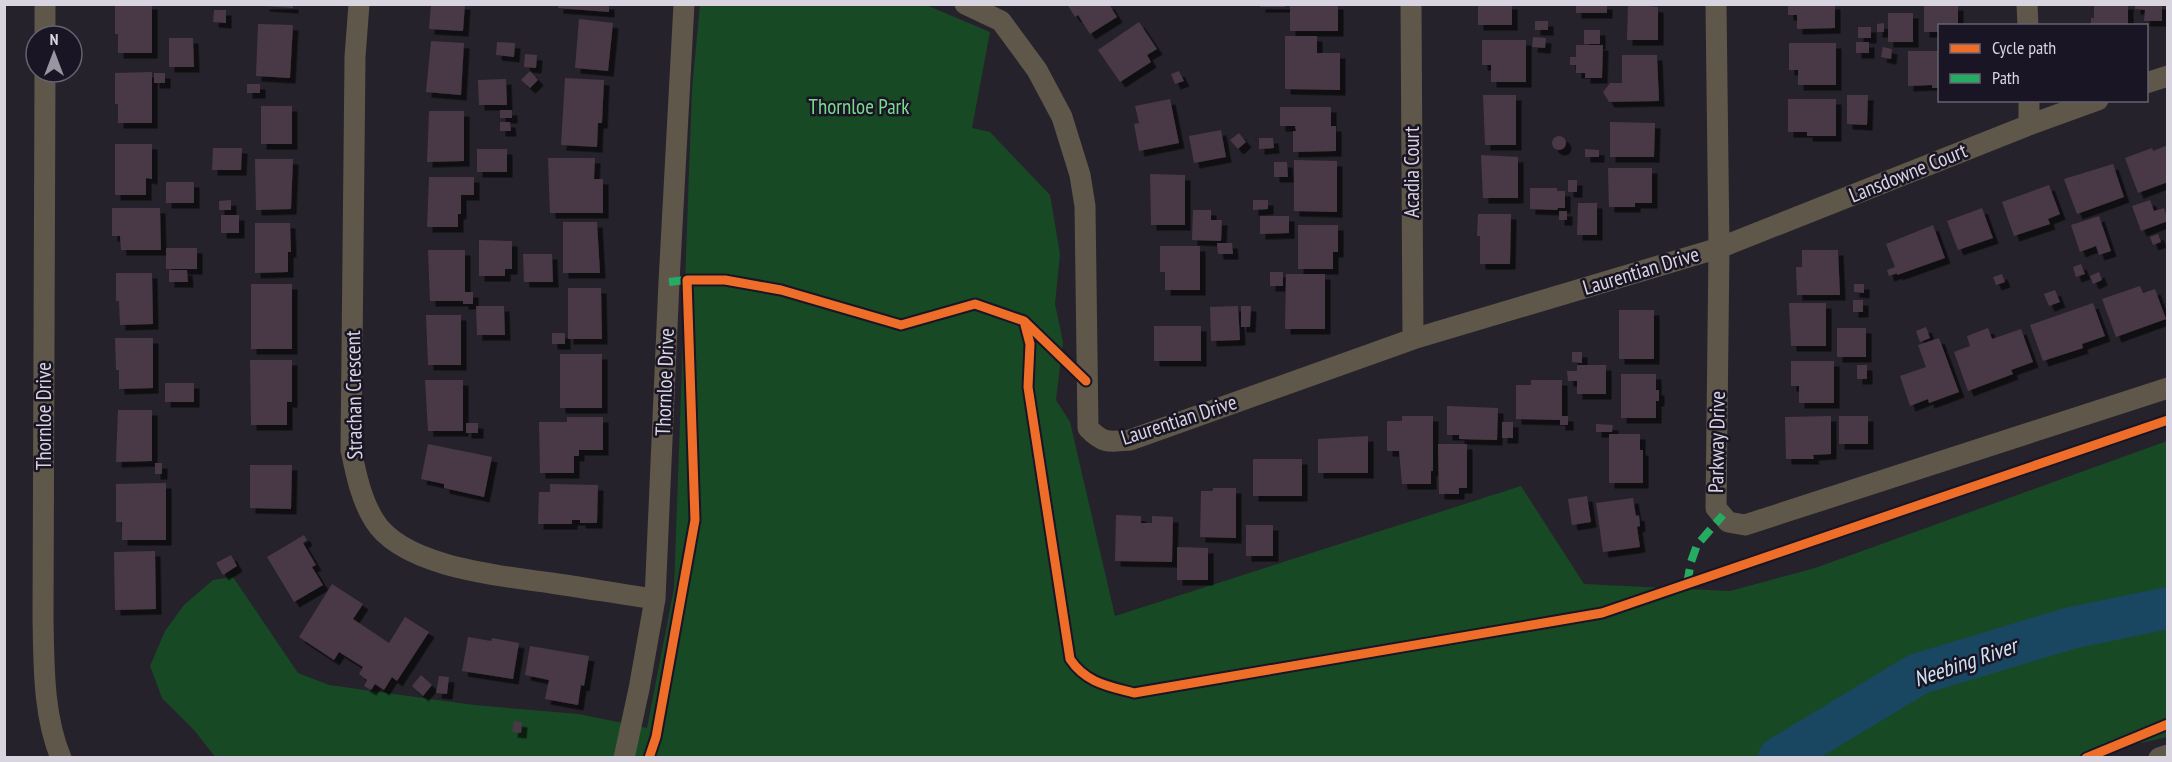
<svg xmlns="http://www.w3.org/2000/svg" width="2172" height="762" viewBox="0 0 2172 762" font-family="'PT Sans Narrow',sans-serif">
<defs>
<filter id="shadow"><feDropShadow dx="5.5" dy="5.5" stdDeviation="0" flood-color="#0009"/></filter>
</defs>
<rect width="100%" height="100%" fill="#25222b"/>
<path fill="#184925" d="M700,5h226l64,27 -18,96 18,4 60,63 10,59 -5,50 8,38 -7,58 14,22 45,194 406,-130 63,98 146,7 85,-23 352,-127v296l-88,20 -1863,1 -22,-28 -32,-32 -12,-32 15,-35 19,-26 29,-25 20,-3 65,96 31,12 145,20 105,9 68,14 27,-140 18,-499z"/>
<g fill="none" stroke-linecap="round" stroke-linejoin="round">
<path stroke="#194762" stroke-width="42" d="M1779,758l139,-84 153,-46 97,-20"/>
</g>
<path fill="#493944" filter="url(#shadow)" d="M115,4h37v49h-34v-19h-3z
M264,4h29v4l-29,-2z
M431,4h34l-2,27 -34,-2z
M558,4h51v8l-51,-4z
M1067,4h42l8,13 -27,17 -12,-19 -3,2z
M1260,4h25v3h-25z
M1290,4h48v27h-48z
M1478,4h34v21h-34z
M1576,4h31v9h-31z
M1628,4l30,3v33h-31z
M1788,4h47v24l-38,1v-14h-9z
M1924,4l34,1v21h-18v6h-16z
M2094,4h34v22h-37v-8h3z
M2135,4h27v17h-18l1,-11 -10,-1z
M214,10h12v13l-13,-1z
M1888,13h25v29h-25z
M579,19l34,4 -5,48 -33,-3z
M1535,21h13v9h-13z
M1139,22l18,27 -10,6 4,7 -31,20 -22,-32z
M1884,23v9h-7v-8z
M258,24l35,1 -3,53 -34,-2z
M1858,27h13v11h-13z
M1584,30h16v14h-16z
M1285,36h32v17h23v37l-55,-1z
M1533,37l13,1 -1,10 -13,-1z
M169,38h24l1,29h-25z
M1482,40h44v42h-35v-17h-9z
M431,41l33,2 -3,52 -35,-3z
M497,42l18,1 -1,14 -18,-2z
M1856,42h13v11h-13z
M1789,43h47v42h-38v-15h-9z
M1576,45h27l-1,33h-17v-5h-9v-8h-6v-8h6z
M1883,47l9,2 -1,10 -10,-2z
M1908,51h32v37h-8v-3l-24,1z
M525,54l12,1 -1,13 -12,-1z
M1622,55h35l2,46 -50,1 -6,-10 7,-9h12z
M530,71l8,9 -8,8 -9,-8z
M1179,71l5,10 -9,3 -4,-10z
M152,72v51h-34v-19h-3v-31z
M154,73h11v10h-11z
M565,78l39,2 -2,43h-4l-1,24 -36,-2z
M506,79l1,26h-28l-1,-25z
M247,84h13v9h-13z
M1483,95h33v50h-31z
M1847,95h21l-1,30 -20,-1z
M1170,99l9,44 -40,8 -5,-27 5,-1 -4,-17z
M1788,99h48v37h-29v-4h-19z
M261,106h31v38h-31z
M1280,107h51v19h5v25l-43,1v-21h3l-1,-5h-15z
M500,110h12v8h-12z
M429,111h35v50l-37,1z
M500,122h10l1,9h-11z
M1610,122l45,1 -1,34h-44z
M1221,130l5,27 -32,6 -5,-27z
M1239,133l7,9 -8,7 -8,-9z
M1552 143a7 7 0 1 1 14 0a7 7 0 1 1-14 0Z
M1259,138h14l1,10 -15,1z
M115,144h37v35l-6,-1v17h-31z
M2168,145v37l-30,11 -13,-35 27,-10 1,3z
M213,148h29l-1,22h-29z
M477,149h30v23h-30z
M1585,149l14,1v7h-14z
M1481,155l37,2v41h-35z
M548,158h47l-1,21h9v34h-53z
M255,159h38l-2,50 -35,1z
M1294,160l43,1v51l-43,-1z
M1274,162h13l1,15h-14z
M2113,164l11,33 -47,17 -13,-35z
M1608,168h44v35h-17v4h-26z
M1150,174l35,1v50h-34z
M429,177h45v18h-13v19h-3v13h-31z
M1568,180h9v12h-9z
M166,182h28v21h-28z
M2049,185l11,29 -12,5 2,5 -36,12 -12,-34z
M1530,188h27v3h8v17h-7l-1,2 -27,-1z
M231,200v10h-12v-9z
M1253,200h15v9l-15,1z
M2150,200l4,11 10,-3 4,13 -27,10 -9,-25z
M1578,203h19v32h-20z
M112,208h48l1,42h-40l-1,-14h-8z
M1982,208l11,30 -35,12 -11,-29z
M1193,210h18v10h11l-1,21 -29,-1z
M1559,211h8v9h-8z
M1478,214h33l-1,50h-30v-28h-3z
M221,215h18v18h-18z
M1260,216h29v17l-29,1z
M2099,216l12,35 -12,4 -3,-9 -16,6 -9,-27z
M563,222h34l3,51h-37z
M255,223h35l1,29h-3v20l-33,1z
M1298,225h40v27h-5v17h-35z
M1933,225l12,33 -48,17v-2l-8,3 -2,-6 8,-3 -9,-23z
M2158,234l3,8 -8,3 -3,-8z
M479,240l33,1v28h-7v7h-26z
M1217,243h15l1,11h-15z
M1160,246h40v44h-35v-18h-5z
M166,248h31v21h-31z
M428,250h37v42h8v12h-10v-3h-33z
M1802,250h36l2,45h-43l-1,-28h6z
M523,254h29l1,28h-29z
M2081,264l4,10 -9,3 -3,-10z
M169,270h18l1,12h-19z
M1270,272h13v14h-13z
M2099,272l3,8 -9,4 -3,-8z
M116,273h36l1,51 -33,1 -1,-24h-3z
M1286,274h39v55h-40z
M2002,274l3,8 -9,3 -3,-8z
M251,284h41v65h-41z
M1854,284h10v9l-10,-1z
M2140,286l3,7 12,-4 11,30 -50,18 -14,-38z
M568,288h33l1,51h-34z
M2055,290l5,12 -11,4 -5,-12z
M1853,300h10v12h-10z
M1789,303h37v43h-35z
M2093,303l12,33 -23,8 1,4 -40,13 -13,-36z
M476,306h28l1,29h-28z
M1238,306l2,34 -29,1 -1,-34z
M1241,306h10l-1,21h-9z
M1619,310h35v49h-35z
M426,315h35v50h-33z
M1154,326h47v35h-47z
M1926,327l4,11 -10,4 -4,-11z
M1837,328h29v29h-29z
M1988,328l4,11 29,-10 12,33 -22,8 2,4 -45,17 -14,-39 16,-6 -3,-10z
M552,333h13v11h-13z
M115,338h38v50l-34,1v-19h-3z
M1939,338l20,54 -30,11 -1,-4 -18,7 -10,-30 26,-9 -8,-22z
M1572,352h10v11l-10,-1z
M560,354h42v54h-42z
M250,360h42v42h-5v23h-36z
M1791,361h43v42h-35v-17h-8z
M1577,365h29v29h-29v-13h-9l-1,-10h10z
M1857,365h10v14h-10z
M1621,374h35v16h3v11h-3v17h-35z
M425,380h38v51h-35z
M1531,380h31v36h6v9h-8v-5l-44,-1v-34h15z
M165,383h29v19h-29z
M1447,406l51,2 -1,32 -38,-1v-4h-12z
M118,410h34v51l-36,1z
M1402,416h31v55h-2v13h-29l-3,-33h-12v-30h15z
M1831,416v38l-18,1 1,4h-28l-1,-42z
M1839,416h29v28h-29z
M567,417h36v33h-24v6h-5v17h-34l-1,-51h28z
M1502,422h11v16h-11z
M466,423h12v10h-12z
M1596,424l17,1 -1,7h-16z
M1609,434h31v16h3v33h-34z
M1368,436v37h-50v-34z
M428,444l64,13 -8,40 -40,-9v-4l-23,-5z
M1438,444h29v44h-8v6h-20z
M1253,459h49v37h-49z
M155,463h7v11h-7z
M250,465h42l-1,44 -41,-1z
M166,483v57h-44v-18h-6v-38z
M550,484l48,1 -1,38h-17v-3h-8v4h-34l1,-32h11z
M1213,488h23v50l-36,-1 1,-46h12z
M1587,496l4,26 -19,3 -4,-26z
M1633,498l3,18 3,-1 1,11 -3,1 3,20 -37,5 -7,-49z
M1116,515l25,1v7h11v-7l21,1 -1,45 -57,-1z
M1246,525h27v31h-27z
M304,535l3,5 -4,3 13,22 -4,2 11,18 -29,17 -27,-45z
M1177,547l31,1v32h-31z
M155,551l1,58 -41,1 -1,-58z
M231,555l6,11 -14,9 -7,-12z
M332,584l31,20 -10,15 36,24 16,-26 24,15 -32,49 -5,-4 -8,13 -9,-6 -4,6 -7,-4 3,-6 -8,-6 4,-7 -24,-15 -5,8 -35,-23z
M468,637l23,4 1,-3 27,5 -6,36 -51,-8z
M530,646l59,10 -5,30 -3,-1 -3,20 -33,-6 4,-19 -24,-5z
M421,675l11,10 -9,11 -11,-10z
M439,676l10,1 -2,17 -11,-1z
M514,721l8,1 -1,11 -9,-1z"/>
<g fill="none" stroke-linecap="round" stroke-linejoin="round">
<path stroke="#5e574a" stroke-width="21" d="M359,4l-4,53 -4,393c5,24 10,49 23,70 28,47 127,56 177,63 35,5 69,11 104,16
M965,4l36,17 36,49 25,47 18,58 5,31 3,222c15,16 22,14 42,12l283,-101 306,-91 310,-123 69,-25
M1411,4l2,335
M1716,4l3,244 -3,260 12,14 17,3 423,-137
M2027,4l1,22
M45,36v-32
M45,72l-2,547c1,46 0,96 18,139
M2146,83l22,-7
M2029,100v25
M624,758l15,-69 16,-90 14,-317 15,-278
M2159,758l9,-3"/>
<path stroke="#26ab63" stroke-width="8" stroke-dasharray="15 8" stroke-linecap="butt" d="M669,282l18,-2
M1687,584l4,-22 6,-17 26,-30"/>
<g stroke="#1a1525" stroke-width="13">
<path id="cycleway" d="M1024,321l62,60
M649,758l7,-21 39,-217 -8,-240h38l56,10 120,35 74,-21 49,17 6,23 -2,43 42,272c16,24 38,27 64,34l468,-80 566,-193
M2086,758l82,-34"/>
</g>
<use href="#cycleway" stroke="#ee6e29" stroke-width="9"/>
</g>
<g text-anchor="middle" stroke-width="5" stroke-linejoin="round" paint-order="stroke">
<g font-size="21" fill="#78dd8b" stroke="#1a1525">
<text x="859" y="114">Thornloe Park</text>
</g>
<g font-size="21" fill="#d8d5e0" stroke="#1a1525">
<text transform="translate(1412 172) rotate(-90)" y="7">Acadia Court</text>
<text transform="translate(1908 173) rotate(-22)" y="7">Lansdowne Court</text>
<text transform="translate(1641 271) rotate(-17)" y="7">Laurentian Drive</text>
<text transform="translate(665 382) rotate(-88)" y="7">Thornloe Drive</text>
<text transform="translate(354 395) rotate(-91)" y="7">Strachan Crescent</text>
<text transform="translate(44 416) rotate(-90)" y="7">Thornloe Drive</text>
<text transform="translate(1179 420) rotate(-18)" y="7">Laurentian Drive</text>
<text transform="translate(1717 442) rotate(-89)" y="7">Parkway Drive</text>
</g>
<g font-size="22" font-style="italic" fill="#cee3f1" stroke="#1a1525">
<text transform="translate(1965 662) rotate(-19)" y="8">Neebing River</text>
</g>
</g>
<rect width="2172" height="762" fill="none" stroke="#d8d5e0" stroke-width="12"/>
<rect x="1938" y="24" width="210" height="78" fill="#1a1525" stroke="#666270" stroke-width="1.5"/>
<rect x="1950" y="44" width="30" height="9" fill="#ee6e29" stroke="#666270" stroke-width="1.5"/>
<text x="1992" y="54" font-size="18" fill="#d8d5e0">Cycle path</text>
<rect x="1950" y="74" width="30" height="9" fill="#26ab63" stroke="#666270" stroke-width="1.5"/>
<text x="1992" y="84" font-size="18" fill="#d8d5e0">Path</text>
<g transform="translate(54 54)"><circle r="28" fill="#1a1525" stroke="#666270" stroke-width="1.5"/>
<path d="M0-4.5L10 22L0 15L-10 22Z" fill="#9996a1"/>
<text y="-9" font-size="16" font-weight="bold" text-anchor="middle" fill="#d8d5e0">N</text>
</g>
</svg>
